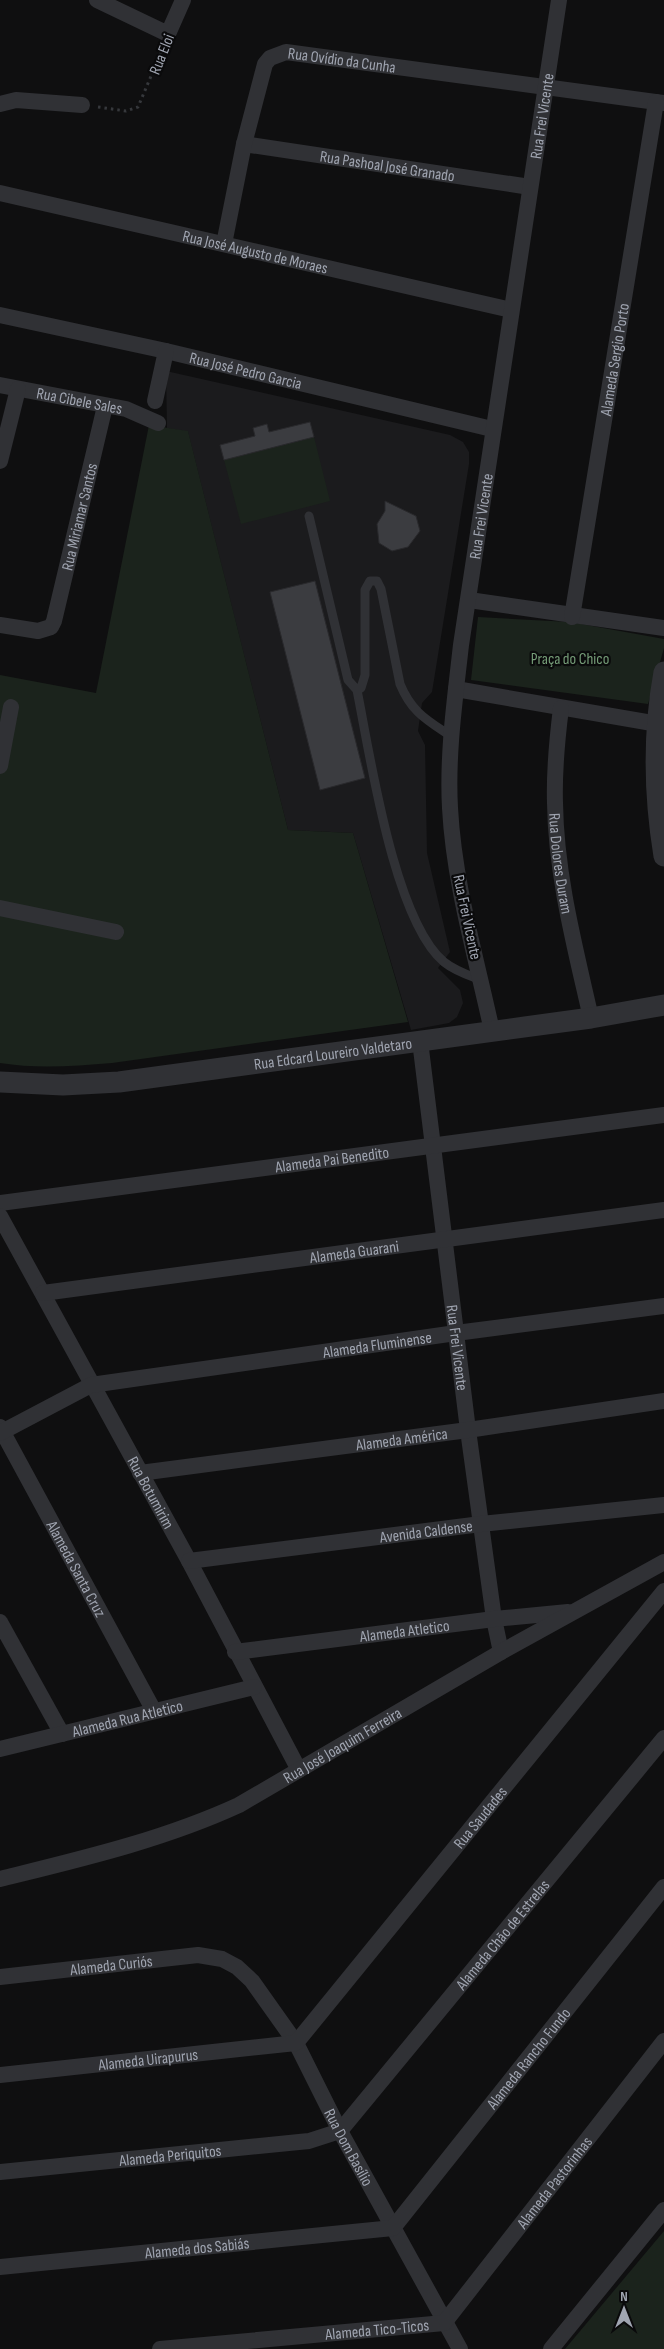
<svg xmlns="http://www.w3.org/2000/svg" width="664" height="2349" viewBox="0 0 664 2349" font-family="'Sofia Sans Condensed',sans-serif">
<rect width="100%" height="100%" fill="#0f0f10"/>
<path fill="#1b1b1d" d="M166,371l284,64 13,7 6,10v12l-37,228 -10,11 -4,28 7,14 2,108 23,99 -12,16 22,22 3,13 -6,14 -8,6 -38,7 -58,-197 -65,-3 -100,-398 -21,-4z"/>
<path fill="#1b231c" d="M149,425l39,6 100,399 65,3 55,189 -296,41c-38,3 -75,6 -112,0v-388l96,18z
M314,437l16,64 -89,23 -17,-64z
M478,617l92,5 94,17v9l-16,56 -177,-24z
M664,2231v118h-99z"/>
<path fill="#3b3c40" stroke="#29292c" d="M310,422l4,15 -90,23 -4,-15 35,-9 -2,-8 14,-4 2,8z
M385,501l31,15 4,15 -12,16 -16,4 -13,-8 -2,-19 8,-13z
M315,581l50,197 -45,12 -50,-198z"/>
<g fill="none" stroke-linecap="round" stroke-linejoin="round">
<path stroke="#36383c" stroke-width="3" stroke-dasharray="2.5 4" stroke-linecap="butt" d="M98,107l28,4 12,-4 24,-57"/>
<path stroke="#303135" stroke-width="9" d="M309,516l39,164 9,10 4,-2 4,-13v-85l5,-9h7l4,8 19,95c12,29 27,36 52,53
M357,690c13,65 37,230 87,272 11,9 24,13 37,18"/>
<g stroke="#303135" stroke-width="16">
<path d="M97,0l71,34 15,-34"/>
<path d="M0,104l16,-4 66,5"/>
<path id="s1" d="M244,144l286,43"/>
<path id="s2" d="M0,193l511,117"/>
<path id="s3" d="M224,244l20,-100 21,-80 5,-6 16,-6 378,51"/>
<path id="s4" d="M0,315l166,36 326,78"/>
<path id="s5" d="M0,385l126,24 32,14"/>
<path d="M155,401l11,-50"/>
<path d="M0,461l18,-72"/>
<path d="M469,600l195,28"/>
<path id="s6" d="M572,617l84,-515"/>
<path id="s7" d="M0,625l38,6 13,-4 3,-6 51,-215"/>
<path d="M456,689l202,35"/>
<path id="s8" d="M561,708c-4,32 -7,63 -6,95 1,73 20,144 36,215"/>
<path d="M0,766l11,-59"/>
<path d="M0,908l116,24"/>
<path id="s9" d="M492,1031c-16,-74 -38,-148 -42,-223 -3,-54 5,-109 11,-163l98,-645"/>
<path id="s10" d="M420,1041l48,389 26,189 7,33"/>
<path id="s11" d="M0,1203l664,-88"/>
<path id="s12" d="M0,1216l189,345 110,209"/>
<path id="s13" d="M43,1293l621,-83"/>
<path id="s14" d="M0,1427l154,284"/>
<path id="s15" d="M0,1433l91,-48 365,-52 208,-27"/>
<path id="s16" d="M140,1473l328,-43 196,-29"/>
<path id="s17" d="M189,1561l292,-37 183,-19"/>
<path d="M0,1622l62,112"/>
<path id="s18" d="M235,1652l259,-33 74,-7"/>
<path id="s19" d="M0,1749l254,-62"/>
<path id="s20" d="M0,1879c81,-20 163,-39 239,-74l262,-153 163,-90"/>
<path id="s21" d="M0,1977l198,-22 24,4 15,8 15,14 44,62 44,88 120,218"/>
<path id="s22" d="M0,2075l296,-32 368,-452"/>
<path id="s23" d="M0,2172l309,-31 31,-10 324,-393"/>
<path id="s24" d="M0,2267l393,-39 271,-341"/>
<path id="s25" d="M160,2349l284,-26 220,-282"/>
<path d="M551,2349l113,-139"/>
</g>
<g stroke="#303135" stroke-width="21">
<path d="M664,672c-11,61 -10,123 0,184"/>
<path id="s26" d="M0,1082l63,3 56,-3 472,-64 73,-13"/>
</g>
</g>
<g text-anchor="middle" stroke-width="4.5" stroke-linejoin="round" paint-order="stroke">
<g font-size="16" fill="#a0a5b1" stroke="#0a0a0b">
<text transform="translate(161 54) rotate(-68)" y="6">Rua Eloi</text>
<text dy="6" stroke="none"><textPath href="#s3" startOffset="266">Rua Ovídio da Cunha</textPath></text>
<text dy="6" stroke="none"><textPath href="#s9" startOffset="926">Rua Frei Vicente</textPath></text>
<text dy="6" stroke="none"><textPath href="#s1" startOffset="145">Rua Pashoal José Granado</textPath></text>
<text dy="6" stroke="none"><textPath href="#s2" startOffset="262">Rua José Augusto de Moraes</textPath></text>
<text dy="6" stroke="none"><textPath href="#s6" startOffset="261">Alameda Sergio Porto</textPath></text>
<text dy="6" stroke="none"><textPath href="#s4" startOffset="252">Rua José Pedro Garcia</textPath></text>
<text dy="6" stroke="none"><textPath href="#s5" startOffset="81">Rua Cibele Sales</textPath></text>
<text dy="6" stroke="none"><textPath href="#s9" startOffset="521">Rua Frei Vicente</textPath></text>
<text dy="6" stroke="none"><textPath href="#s7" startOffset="166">Rua Miriamar Santos</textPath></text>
<text dy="6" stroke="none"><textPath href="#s8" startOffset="156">Rua Dolores Duram</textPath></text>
<text transform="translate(468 917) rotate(78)" y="6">Rua Frei Vicente</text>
<text dy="6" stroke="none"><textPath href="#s26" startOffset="335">Rua Edcard Loureiro Valdetaro</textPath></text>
<text dy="6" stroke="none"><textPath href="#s11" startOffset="335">Alameda Pai Benedito</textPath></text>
<text dy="6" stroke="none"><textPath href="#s13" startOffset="314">Alameda Guarani</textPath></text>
<text dy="6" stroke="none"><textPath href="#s15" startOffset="392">Alameda Fluminense</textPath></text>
<text dy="6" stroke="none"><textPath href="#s10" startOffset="309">Rua Frei Vicente</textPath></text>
<text dy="6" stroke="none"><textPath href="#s16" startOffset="264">Alameda América</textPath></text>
<text dy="6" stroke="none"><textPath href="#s12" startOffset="315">Rua Botumirim</textPath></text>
<text dy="6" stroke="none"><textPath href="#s17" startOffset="239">Avenida Caldense</textPath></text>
<text dy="6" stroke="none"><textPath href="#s14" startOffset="161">Alameda Santa Cruz</textPath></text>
<text dy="6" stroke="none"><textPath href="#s18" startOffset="171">Alameda Atletico</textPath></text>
<text dy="6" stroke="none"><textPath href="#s19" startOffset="131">Alameda Rua Atletico</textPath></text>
<text dy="6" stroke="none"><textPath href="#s20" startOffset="370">Rua José Joaquim Ferreira</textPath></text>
<text dy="6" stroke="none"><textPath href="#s22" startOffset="589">Rua Saudades</textPath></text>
<text dy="6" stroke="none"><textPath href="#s23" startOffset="598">Alameda Chão de Estrelas</textPath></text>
<text dy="6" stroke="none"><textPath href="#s21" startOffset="112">Alameda Curiós</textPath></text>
<text dy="6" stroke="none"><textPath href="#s24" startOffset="612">Alameda Rancho Fundo</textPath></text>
<text dy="6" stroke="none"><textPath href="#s22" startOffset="149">Alameda Uirapurus</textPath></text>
<text dy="6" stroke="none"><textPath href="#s21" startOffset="454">Rua Dom Basílio</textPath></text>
<text dy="6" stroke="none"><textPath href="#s23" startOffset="171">Alameda Periquitos</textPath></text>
<text dy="6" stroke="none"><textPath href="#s25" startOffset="464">Alameda Pastorinhas</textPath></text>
<text dy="6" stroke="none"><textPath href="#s24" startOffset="198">Alameda dos Sabiás</textPath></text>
<text dy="6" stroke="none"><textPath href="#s25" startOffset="218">Alameda Tico-Ticos</textPath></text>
</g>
<g font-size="16" fill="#769d78" stroke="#0a0a0b">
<text x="570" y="664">Praça do Chico</text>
</g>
</g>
<g transform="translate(624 2309)" stroke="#0a0a0b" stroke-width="4" paint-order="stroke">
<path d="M0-4L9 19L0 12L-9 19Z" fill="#a0a5b1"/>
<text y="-8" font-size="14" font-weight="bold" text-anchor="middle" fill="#a0a5b1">N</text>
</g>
</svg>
